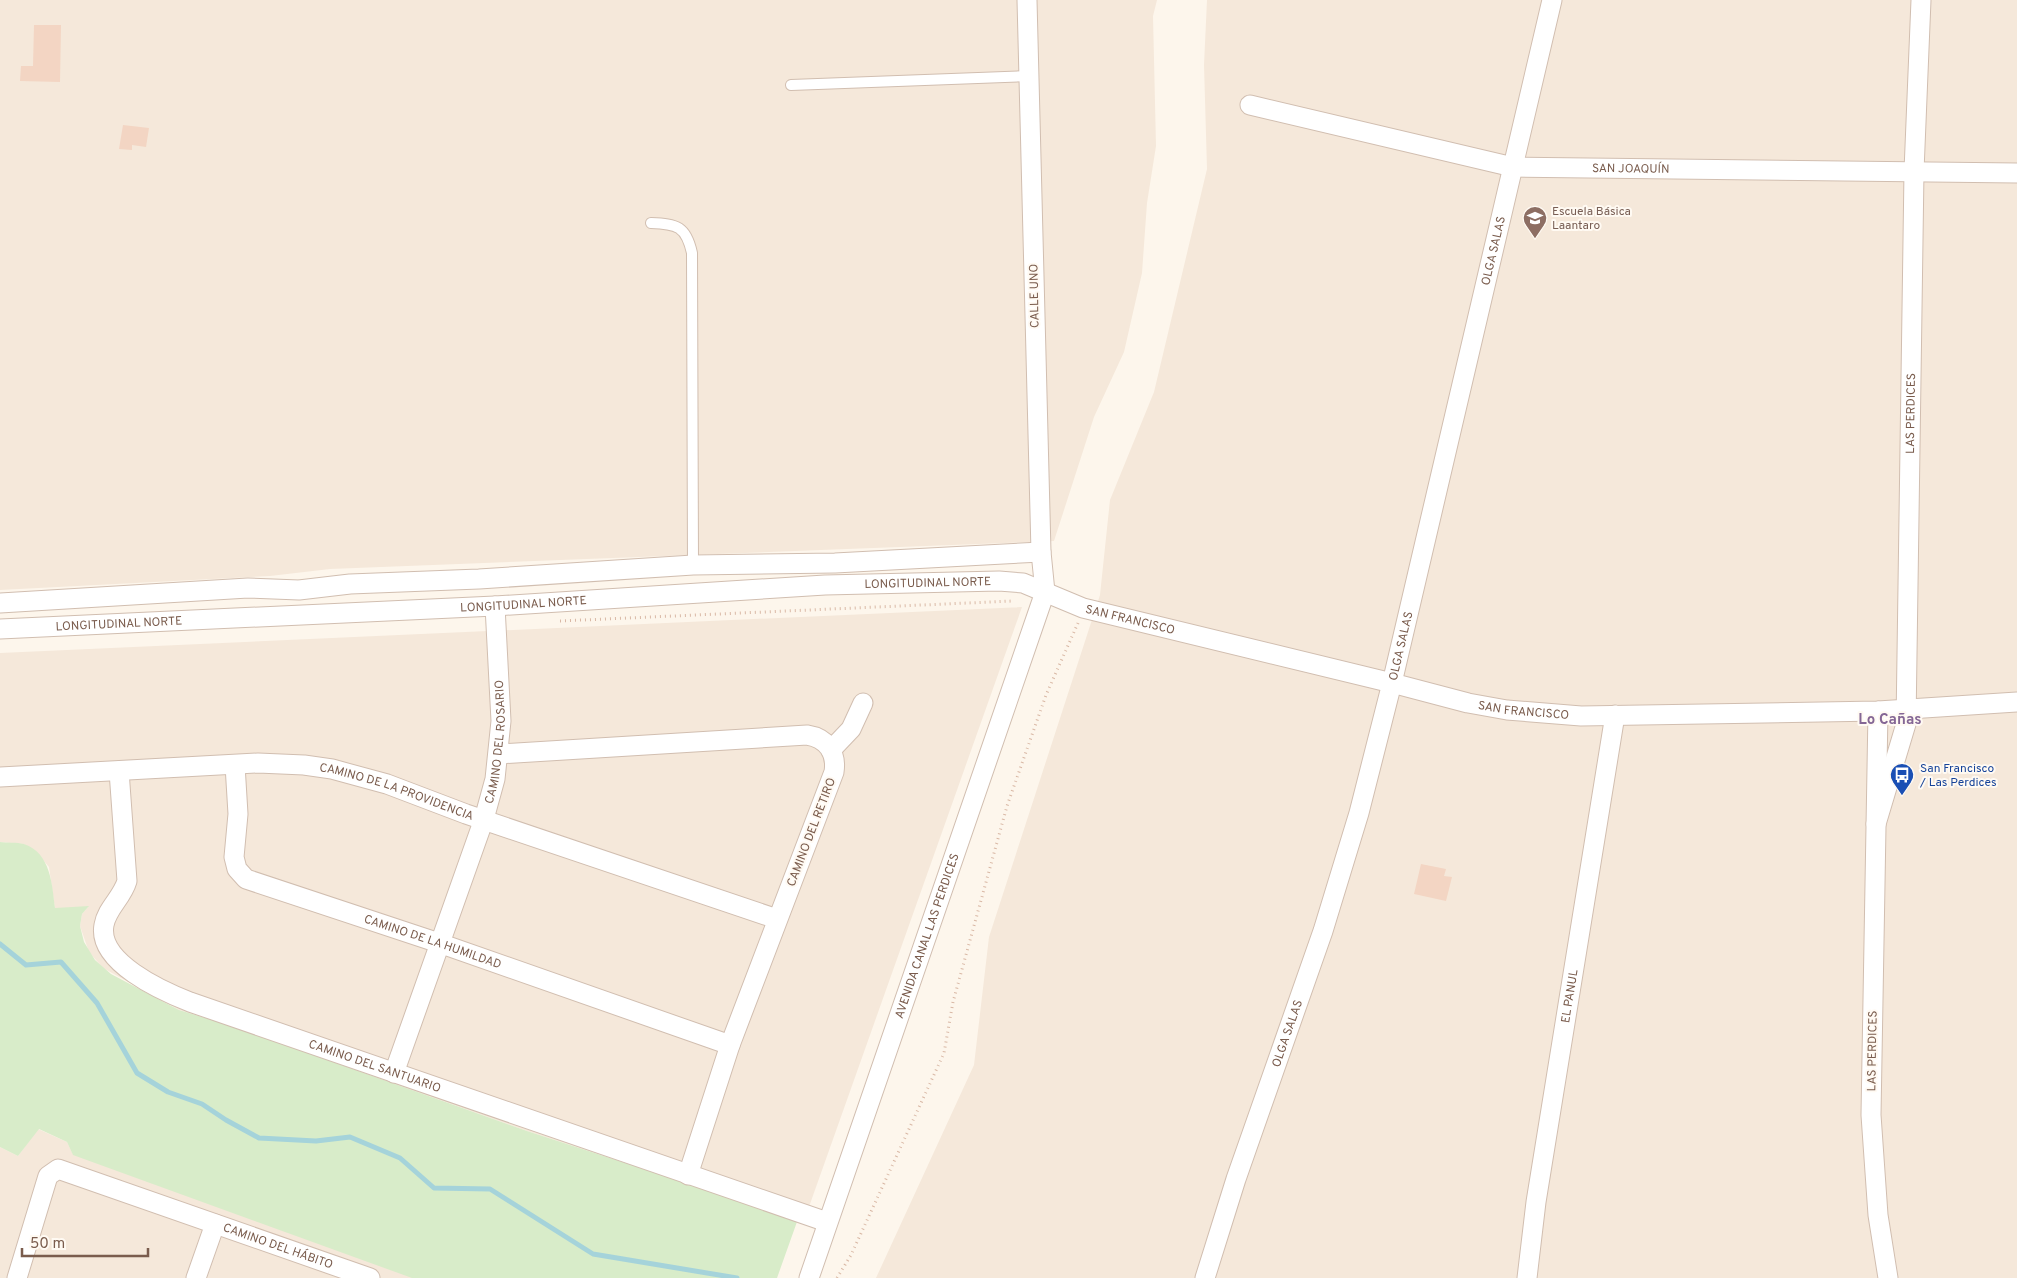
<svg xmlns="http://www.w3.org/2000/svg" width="2017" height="1278" viewBox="0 0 2017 1278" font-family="Overpass,sans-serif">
<rect width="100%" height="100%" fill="#fdf6ec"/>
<path fill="#f5e8da" d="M0,0h1157l-4,16 3,130 -9,57 -5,70 -18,79 -30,65 -40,124 -724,28 -60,7 -270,14z
M1207,0h810v1278h-1141l98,-213 15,-128 111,-342 10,-95 44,-108 53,-223 -3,-104z
M1022,607l-212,597 -12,15 -271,-88 -292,-104 -56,-17 -76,-42 -14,-16 -9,-26 2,-12 6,-7 -33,2 -6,-42 -11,-13 -14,-10 -24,-2v-189z
M38,1129l29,13 6,12 560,124h-633v-131l18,9z"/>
<path fill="#d8ecc9" d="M0,842c7,1 17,0 24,2 27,9 28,41 31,64l34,-2 -7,8 -2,12 4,16 11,18 16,14 68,36 56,17 292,104 271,88 -21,59h-365l-339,-123 -6,-13 -28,-13 -21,27 -18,-9z"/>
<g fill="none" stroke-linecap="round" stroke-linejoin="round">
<path stroke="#a5d3da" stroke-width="5" d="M0,944l26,21 35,-3 36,41 40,70 31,19 34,12 24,16 33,18 57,3 34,-4 50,21 34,30 56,1 103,65 144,24"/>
</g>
<path fill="#f3d5c3" d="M34,25h27l-1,57 -40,-1 1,-15h12z
M123,125l26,3 -3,19 -14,-2v5l-13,-1z
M1421,864l25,5 -2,7 8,1 -6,24 -32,-7z"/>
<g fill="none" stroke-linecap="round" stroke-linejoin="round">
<g stroke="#d1beb0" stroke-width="12">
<path id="service" d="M791,85l238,-9
M651,223c26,1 35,3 41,30l1,312"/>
</g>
<g stroke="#d1beb0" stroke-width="21">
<g id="minor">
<path id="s1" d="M1250,105l263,62 504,6"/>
<path d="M0,603l248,-15 51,2 51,-6 129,-5 214,-14 142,-2 206,-11"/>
<path id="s2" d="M0,629l495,-23 330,-21 174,-4 24,2 60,25 309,75 76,20 39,7 74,6 297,-5 139,-9"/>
<path d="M1878,711l-7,404 7,100 10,63"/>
<path d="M831,750l20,-21 12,-26"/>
<path d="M499,754l308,-19c20,3 30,18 27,37l-104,273 -42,130"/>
<path id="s3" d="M235,765l3,49 -4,43 3,12 9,10 193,64 291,102"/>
<path id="s4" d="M119,771l8,110c-5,17 -20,27 -23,44 -7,37 58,66 86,77l637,220"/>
<path id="s5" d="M0,777l258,-14 46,2 28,4 55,15 79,30 311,105"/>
<path id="s6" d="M1876,824l30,-100 8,-553 7,-171"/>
<path id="s7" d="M394,1073l90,-254 11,-40 6,-58 -6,-115"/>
<path id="s8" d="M17,1278l31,-102 10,-7 312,109"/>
<path d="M196,1278l19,-54"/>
<path id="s9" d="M809,1278l236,-686 -4,-40 -14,-552"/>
<path id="s10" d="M1205,1278l31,-99 87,-248 36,-118 33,-130 160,-683"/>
<path id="s11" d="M1527,1278l9,-76 79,-487"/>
</g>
</g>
<path stroke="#d9b8a5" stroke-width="3" stroke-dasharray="1 4" stroke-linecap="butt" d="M560,621l453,-20
M837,1278l14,-23 93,-202 9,-51 54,-196 39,-111 32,-72"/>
<use href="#service" stroke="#fff" stroke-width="10"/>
<use href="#minor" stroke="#fff" stroke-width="19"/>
</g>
<defs>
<g id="school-pin" transform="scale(1.25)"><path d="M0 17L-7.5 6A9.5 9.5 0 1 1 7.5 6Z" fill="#8d6e63" stroke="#fffaf3"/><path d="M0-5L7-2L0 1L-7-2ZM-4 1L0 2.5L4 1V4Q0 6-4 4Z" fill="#fff"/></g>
<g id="bus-pin" transform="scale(1.25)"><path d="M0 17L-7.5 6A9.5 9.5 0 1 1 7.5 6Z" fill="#1a4fb4" stroke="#fffaf3"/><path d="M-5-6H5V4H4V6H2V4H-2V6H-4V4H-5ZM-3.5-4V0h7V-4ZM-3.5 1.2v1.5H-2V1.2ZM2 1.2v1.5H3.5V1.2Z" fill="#fff"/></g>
</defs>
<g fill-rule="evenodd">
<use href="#school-pin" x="1535" y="218"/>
<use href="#bus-pin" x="1902" y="775"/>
</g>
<g text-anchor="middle" stroke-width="4" stroke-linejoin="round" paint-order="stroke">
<g font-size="12" fill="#7a5c4d" stroke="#fffaf3">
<text dy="4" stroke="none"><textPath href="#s1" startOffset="388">SAN JOAQUÍN</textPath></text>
<text dy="4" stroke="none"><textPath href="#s10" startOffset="1068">OLGA SALAS</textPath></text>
<text transform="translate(1034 296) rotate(-91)" y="4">CALLE UNO</text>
<text dy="4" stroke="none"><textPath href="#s6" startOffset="415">LAS PERDICES</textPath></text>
<text dy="4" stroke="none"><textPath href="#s2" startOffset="929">LONGITUDINAL NORTE</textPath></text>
<text dy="4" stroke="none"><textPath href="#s2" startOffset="524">LONGITUDINAL NORTE</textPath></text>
<text dy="4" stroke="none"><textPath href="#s2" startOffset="1138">SAN FRANCISCO</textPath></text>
<text dy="4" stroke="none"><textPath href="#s2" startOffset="119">LONGITUDINAL NORTE</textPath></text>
<text dy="4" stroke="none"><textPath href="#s10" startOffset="662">OLGA SALAS</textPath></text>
<text dy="4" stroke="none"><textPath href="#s2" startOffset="1542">SAN FRANCISCO</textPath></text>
<text dy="4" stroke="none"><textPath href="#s7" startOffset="348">CAMINO DEL ROSARIO</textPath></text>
<text dy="4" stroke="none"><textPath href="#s5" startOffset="401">CAMINO DE LA PROVIDENCIA</textPath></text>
<text transform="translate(811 832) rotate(-69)" y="4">CAMINO DEL RETIRO</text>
<text dy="4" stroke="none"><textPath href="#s9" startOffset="362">AVENIDA CANAL LAS PERDICES</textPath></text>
<text dy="4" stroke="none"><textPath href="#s3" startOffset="315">CAMINO DE LA HUMILDAD</textPath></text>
<text dy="4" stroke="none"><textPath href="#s11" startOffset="285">EL PANUL</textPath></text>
<text dy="4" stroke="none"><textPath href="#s10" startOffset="258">OLGA SALAS</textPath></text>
<text transform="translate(1872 1051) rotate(-89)" y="4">LAS PERDICES</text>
<text dy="4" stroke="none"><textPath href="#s4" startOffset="479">CAMINO DEL SANTUARIO</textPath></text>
<text dy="4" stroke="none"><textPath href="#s8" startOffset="352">CAMINO DEL HÁBITO</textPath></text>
</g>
<g font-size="12" fill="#785e54" stroke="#fffaf3" text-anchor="start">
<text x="1552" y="215">Escuela Básica<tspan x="1552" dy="14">Laantaro</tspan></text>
</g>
<g font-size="12" fill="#164399" stroke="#fffaf3" text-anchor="start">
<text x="1920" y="772">San Francisco<tspan x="1920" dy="14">/ Las Perdices</tspan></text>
</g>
<g font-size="15" font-weight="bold" fill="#846695" stroke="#fffaf3">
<text x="1890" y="724">Lo Cañas</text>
</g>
</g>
<path d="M22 1248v8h126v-8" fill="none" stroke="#7a5c4d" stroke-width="2.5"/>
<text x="30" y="1248" font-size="15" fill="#7a5c4d" stroke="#fffaf3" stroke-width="4" paint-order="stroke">50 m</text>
</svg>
